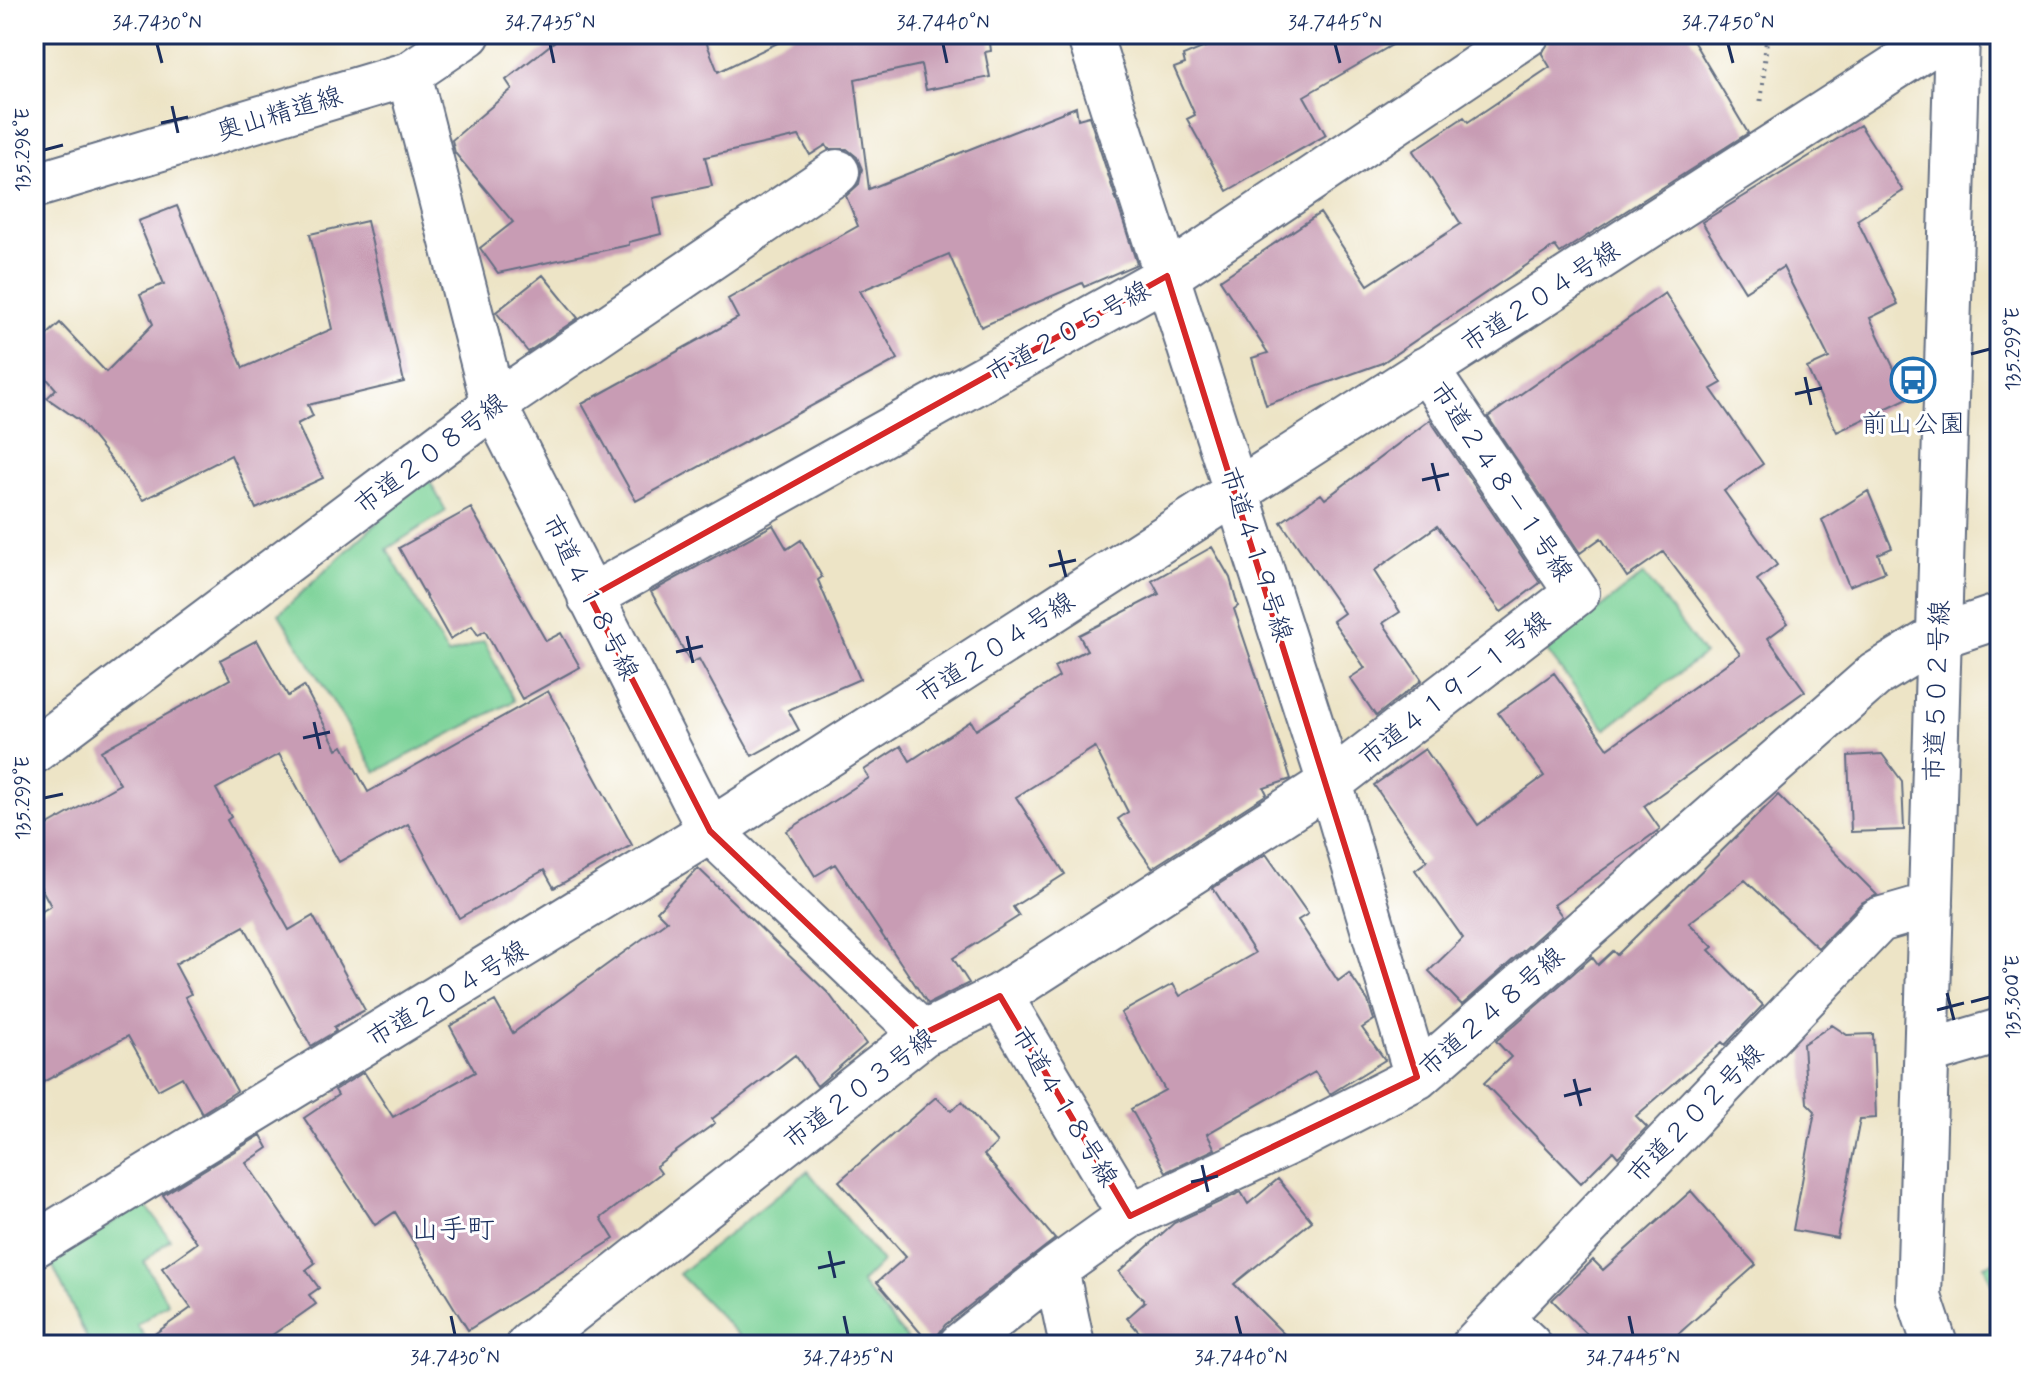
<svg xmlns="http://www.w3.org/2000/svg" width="2034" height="1379" viewBox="0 0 2034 1379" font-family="Mynerve,'Klee One',sans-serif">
<defs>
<pattern id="grass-tufts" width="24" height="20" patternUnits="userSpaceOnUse" patternTransform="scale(2)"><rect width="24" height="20" fill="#7ad297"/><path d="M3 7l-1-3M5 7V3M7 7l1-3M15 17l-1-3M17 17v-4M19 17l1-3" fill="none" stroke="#63ab7e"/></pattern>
</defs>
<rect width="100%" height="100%" fill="#fff"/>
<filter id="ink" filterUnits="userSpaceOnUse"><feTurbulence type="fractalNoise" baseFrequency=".0125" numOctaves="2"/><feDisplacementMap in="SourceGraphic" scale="16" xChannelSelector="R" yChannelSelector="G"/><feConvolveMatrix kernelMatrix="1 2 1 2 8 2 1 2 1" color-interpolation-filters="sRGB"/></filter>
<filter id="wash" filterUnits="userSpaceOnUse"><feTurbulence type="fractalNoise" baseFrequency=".006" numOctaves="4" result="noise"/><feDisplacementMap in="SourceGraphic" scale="32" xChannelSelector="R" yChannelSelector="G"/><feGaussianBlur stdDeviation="1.8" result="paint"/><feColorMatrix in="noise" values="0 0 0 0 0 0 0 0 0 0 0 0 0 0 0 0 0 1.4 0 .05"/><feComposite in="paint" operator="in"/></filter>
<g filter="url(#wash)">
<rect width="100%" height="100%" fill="#ede4c6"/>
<path fill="url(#grass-tufts)" stroke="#4a807a" stroke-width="2" d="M2000,1260v45l-16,-40z"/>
<path fill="#7ad297" stroke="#4a807a" stroke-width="2" d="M427,476l19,35 -59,38 61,106 36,-14 30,60 -138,71 -97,-158z
M1644,574l60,80 -98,75 -60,-79z
M808,1171l74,91 -21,21 51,62h-164l-69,-71z
M144,1202l26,37 -26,23 24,41 -31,22 14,20h-61l-39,-83z"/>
<g id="blocks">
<path fill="#c89cb4" d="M564,34h139l15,38 78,-38h193l2,17 -6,1 5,25 -64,13 -5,-25 -66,14 14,110 207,-82 2,12 11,-3 48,148 -53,23 -2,-4 -101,44 -32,-73 -89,37 38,68 -262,142 -54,-97 156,-86 -10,-19 130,-73 -12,-30 13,-12 3,-15 -5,-12 -10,-8h-19l-2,-4 -16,10 -11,-19 -94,21 7,29 -59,12 8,36 -32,8v3l-131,28 -18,-25 33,-26 -58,-69 -3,-13 60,-51 -6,-9z
M1236,34h175l-107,62 22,39 -99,56 -40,-72 8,-4 -21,-47 11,-4 -2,-8z
M1552,34h137l59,99 -188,120 -5,-7 -173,117 -116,42 -14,-47 16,-5 -48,-73 100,-67 48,72 93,-61 -48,-73 51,-34 4,5 82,-55 -8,-13z
M1860,125l43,66 -46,29 41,84 -28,14 38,80 -71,34 -30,-64 22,-10 -46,-91 -38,24 -43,-69z
M177,206l66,162 89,-39 -22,-95 57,-13 37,161 -96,23 5,11 -16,8 26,54 -67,31 -25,-54 -88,45 -63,-79 -33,-23 9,-9 -22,-25v-17l26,-24 46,49 47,-48 -13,-30 24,-10 -26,-63z
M543,275l35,43 -50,34 -32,-40z
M1665,293l57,90 -11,6 52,75 -39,27 53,74 -20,15 31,43 -20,15 37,53 -161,115 16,23 -106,76 8,11 -100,89 -33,-34 34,-33 -48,-68 12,-9 -53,-76 51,-36 53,76 66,-49 -46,-63 56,-40 54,75 132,-94 -77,-102 -36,25 -26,-39 -21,15 -92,-136z
M1430,420l110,163 -39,29 -64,-86 -63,45 26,41 -17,11 39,57 -46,36 -26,-38 15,-10 -32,-47 11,-8 -63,-91 40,-28 4,5z
M1868,491l24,57 -14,6 7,18 -36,14 -27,-66z
M471,508l75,133 15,-8 19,34 -58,32 -37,-68 -7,4 -6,-9 -22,13 -51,-91z
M773,525l14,24 14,-9 21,37 -4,3 42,99 -72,31 11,20 -47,26 -53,-97 -8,4 -40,-71z
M1212,547l18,31 8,28 -4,3 57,170 -27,9 3,6 -115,74 -34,-49 10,-7 -33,-65 -79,50 49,77 -52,33 6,9 -66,42 16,25 -41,21 -93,-140 -20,12 -28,-45 82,-53 -5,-8 37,-24 9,15 61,-40 5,9 83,-53 -5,-10 33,-17 -8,-15 80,-41 -7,-13z
M257,640l31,56 16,-10 33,63 6,-3 25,46 180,-101 84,154 -78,43 -10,-18 -85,48 -51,-94 -69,38 -60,-108 -63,35 15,28 -4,3 62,110 24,-14 52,94 -31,17 2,4 -25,15 -67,-120 -69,38 16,30 -6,3 52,94 -35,22 -20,-36 -24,13 -30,-54 -94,51v-171l17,-10 -17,-31v-42l86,-49 -19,-33 129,-72 -10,-19z
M1882,754l20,27 2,49 -53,2 -3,-76z
M1778,795l99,100 -16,8 -43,45 -73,-68 -56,43 24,24 -4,3 54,55 -38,40 -3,-3 -86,74 11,11 -29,30 -5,-6 -32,32 -97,-100 27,-26 -15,-16 96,-84 6,8 15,-14 4,4z
M1266,854l42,60 -10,6 40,61 11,-8 19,28 6,19 -12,8 23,32 -55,34 -15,-22 -108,62 8,15 -49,23 -35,-63 34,-19 -44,-77 52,-29 7,12 75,-43 -42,-65z
M698,868l131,126 37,50 -49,42 -22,-31 -83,64 3,4 -59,43 5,7 -60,45 13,21 -146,91 -73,-118 -20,13 -71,-107 34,-23 -3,-5 29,-18 29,45 82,-45 -25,-46 45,-25 18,32 154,-112 -10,-10z
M1832,1025l15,10 26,-1 3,84 -16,1 -23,119 -44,-8 22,-119 -8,-8 -4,-59z
M936,1097l15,14 11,-9 35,41 -13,12 71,84 -110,86 -14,20 -54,-63 29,-25 -67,-76z
M261,1135l7,13 -22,15 69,100 -9,7 13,18 -10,7 7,9 -58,41h-119l52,-37 -29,-40 35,-25 -34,-48z
M1278,1179l34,42 -78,63 61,61h-145l-23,-27 18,-16 -26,-30 55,-49 67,-31 7,12z
M1691,1191l65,74 -90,80h-68l-46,-45 41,-40 10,10z"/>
</g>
</g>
<g filter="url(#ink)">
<use href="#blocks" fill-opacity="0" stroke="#646e82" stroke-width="2"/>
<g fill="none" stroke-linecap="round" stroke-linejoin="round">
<g stroke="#646e82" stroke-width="48">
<path id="minor" d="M1089,34l241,749 87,294
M409,74l85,331 216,426 213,203
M590,597l577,-321 360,-242
M34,751l460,-346 343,-233
M1000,996l130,220
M1929,1052l71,-21
M34,1245l676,-414 1237,-797
M1056,1269l16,76
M1500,1318l29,27
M529,1345l394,-311 77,-38 330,-213 247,-190 -151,-224
M961,1345l95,-76 74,-53 174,-81 113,-58 458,-402 62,-38 63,-21
M1474,1345l405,-425 52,-15
M1935,1345l-16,-48 38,-1263"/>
</g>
<g stroke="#646e82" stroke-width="48">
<path id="major" d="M34,186l375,-112 59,-40"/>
</g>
<path stroke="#646e82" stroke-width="5" stroke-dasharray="2 6" stroke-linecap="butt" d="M1761,101l6,-67"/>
<use href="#minor" stroke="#fff" stroke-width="44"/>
<use href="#major" stroke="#fff" stroke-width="44"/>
</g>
</g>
<path fill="none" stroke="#d62828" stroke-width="6" stroke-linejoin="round" d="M1167,276l250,801 -287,139 -130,-220 -77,38 -213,-203 -120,-234z"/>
<path fill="none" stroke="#1b2f5e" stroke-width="3" d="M157,44l5,19M550,44l4,19M943,44l4,19M1335,44l5,19M1728,44l5,19M172,106l6,27M161,123l27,-6M44,150l19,-5M1971,354l19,-5M1805,377l6,28M1795,394l27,-6M1432,463l7,28M1422,480l27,-6M1059,550l7,27M1049,566l27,-6M687,636l6,27M676,652l27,-6M314,722l6,27M303,738l27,-6M44,798l19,-4M1947,993l7,27M1971,1002l19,-5M1937,1010l27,-7M1574,1079l7,27M1564,1096l27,-7M1202,1165l6,27M1191,1182l27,-6M829,1251l6,27M818,1268l27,-6M451,1316l4,19M844,1316l4,19M1236,1316l5,19M1629,1316l4,19"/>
<defs>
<g id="bus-ring" transform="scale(2.3)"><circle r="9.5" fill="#fff" stroke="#1f6fb2" stroke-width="1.5"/><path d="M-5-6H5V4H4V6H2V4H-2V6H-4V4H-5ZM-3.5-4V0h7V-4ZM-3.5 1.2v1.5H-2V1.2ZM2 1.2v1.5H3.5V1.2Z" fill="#1f6fb2"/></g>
</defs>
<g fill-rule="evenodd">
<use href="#bus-ring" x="1913" y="380"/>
</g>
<g text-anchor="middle" stroke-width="6" stroke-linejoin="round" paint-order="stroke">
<g font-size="26" fill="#1b2f5e" stroke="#fff">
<text transform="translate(279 113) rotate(-17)" y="9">奥山精道線</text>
<text transform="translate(1540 296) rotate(-33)" y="9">市道２０４号線</text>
<text transform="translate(1068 331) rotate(-29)" y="9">市道２０５号線</text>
<text transform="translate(430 453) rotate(-37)" y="9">市道２０８号線</text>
<text transform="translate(1502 481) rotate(56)" y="9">市道２４８－１号線</text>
<text transform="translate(1257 554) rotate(72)" y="9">市道４１９号線</text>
<text transform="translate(591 597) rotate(63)" y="9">市道４１８号線</text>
<text transform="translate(995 647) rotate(-33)" y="9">市道２０４号線</text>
<text transform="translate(1454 688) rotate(-38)" y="9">市道４１９－１号線</text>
<text transform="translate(1936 691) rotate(-88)" y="9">市道５０２号線</text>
<text transform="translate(447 993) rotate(-31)" y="9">市道２０４号線</text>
<text transform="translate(1491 1011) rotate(-41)" y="9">市道２４８号線</text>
<text transform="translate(859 1088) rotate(-37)" y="9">市道２０３号線</text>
<text transform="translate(1065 1106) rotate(59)" y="9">市道４１８号線</text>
<text transform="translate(1695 1113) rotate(-46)" y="9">市道２０２号線</text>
</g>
<g font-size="26" fill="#1b2f5e" stroke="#fff">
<text x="1913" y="432">前山公園</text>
</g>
<g font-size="28" fill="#1b2f5e" stroke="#fff">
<text x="453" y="1238">山手町</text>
</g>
</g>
<rect width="2034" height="1379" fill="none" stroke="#fff" stroke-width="88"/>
<rect x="44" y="44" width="1946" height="1291" fill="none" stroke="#1b2f5e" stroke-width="3"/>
<g font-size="20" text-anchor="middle" fill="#1b2f5e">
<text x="157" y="29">34.7430°N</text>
<text x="550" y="29">34.7435°N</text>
<text x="943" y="29">34.7440°N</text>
<text x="1335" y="29">34.7445°N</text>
<text x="1728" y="29">34.7450°N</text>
<text transform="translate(22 150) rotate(-90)" y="7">135.298°E</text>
<text transform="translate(2012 349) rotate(-90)" y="7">135.299°E</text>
<text transform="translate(22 798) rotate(-90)" y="7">135.299°E</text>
<text transform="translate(2012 997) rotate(-90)" y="7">135.300°E</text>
<text x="455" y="1364">34.7430°N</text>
<text x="848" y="1364">34.7435°N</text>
<text x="1241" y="1364">34.7440°N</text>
<text x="1633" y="1364">34.7445°N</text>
</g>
</svg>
